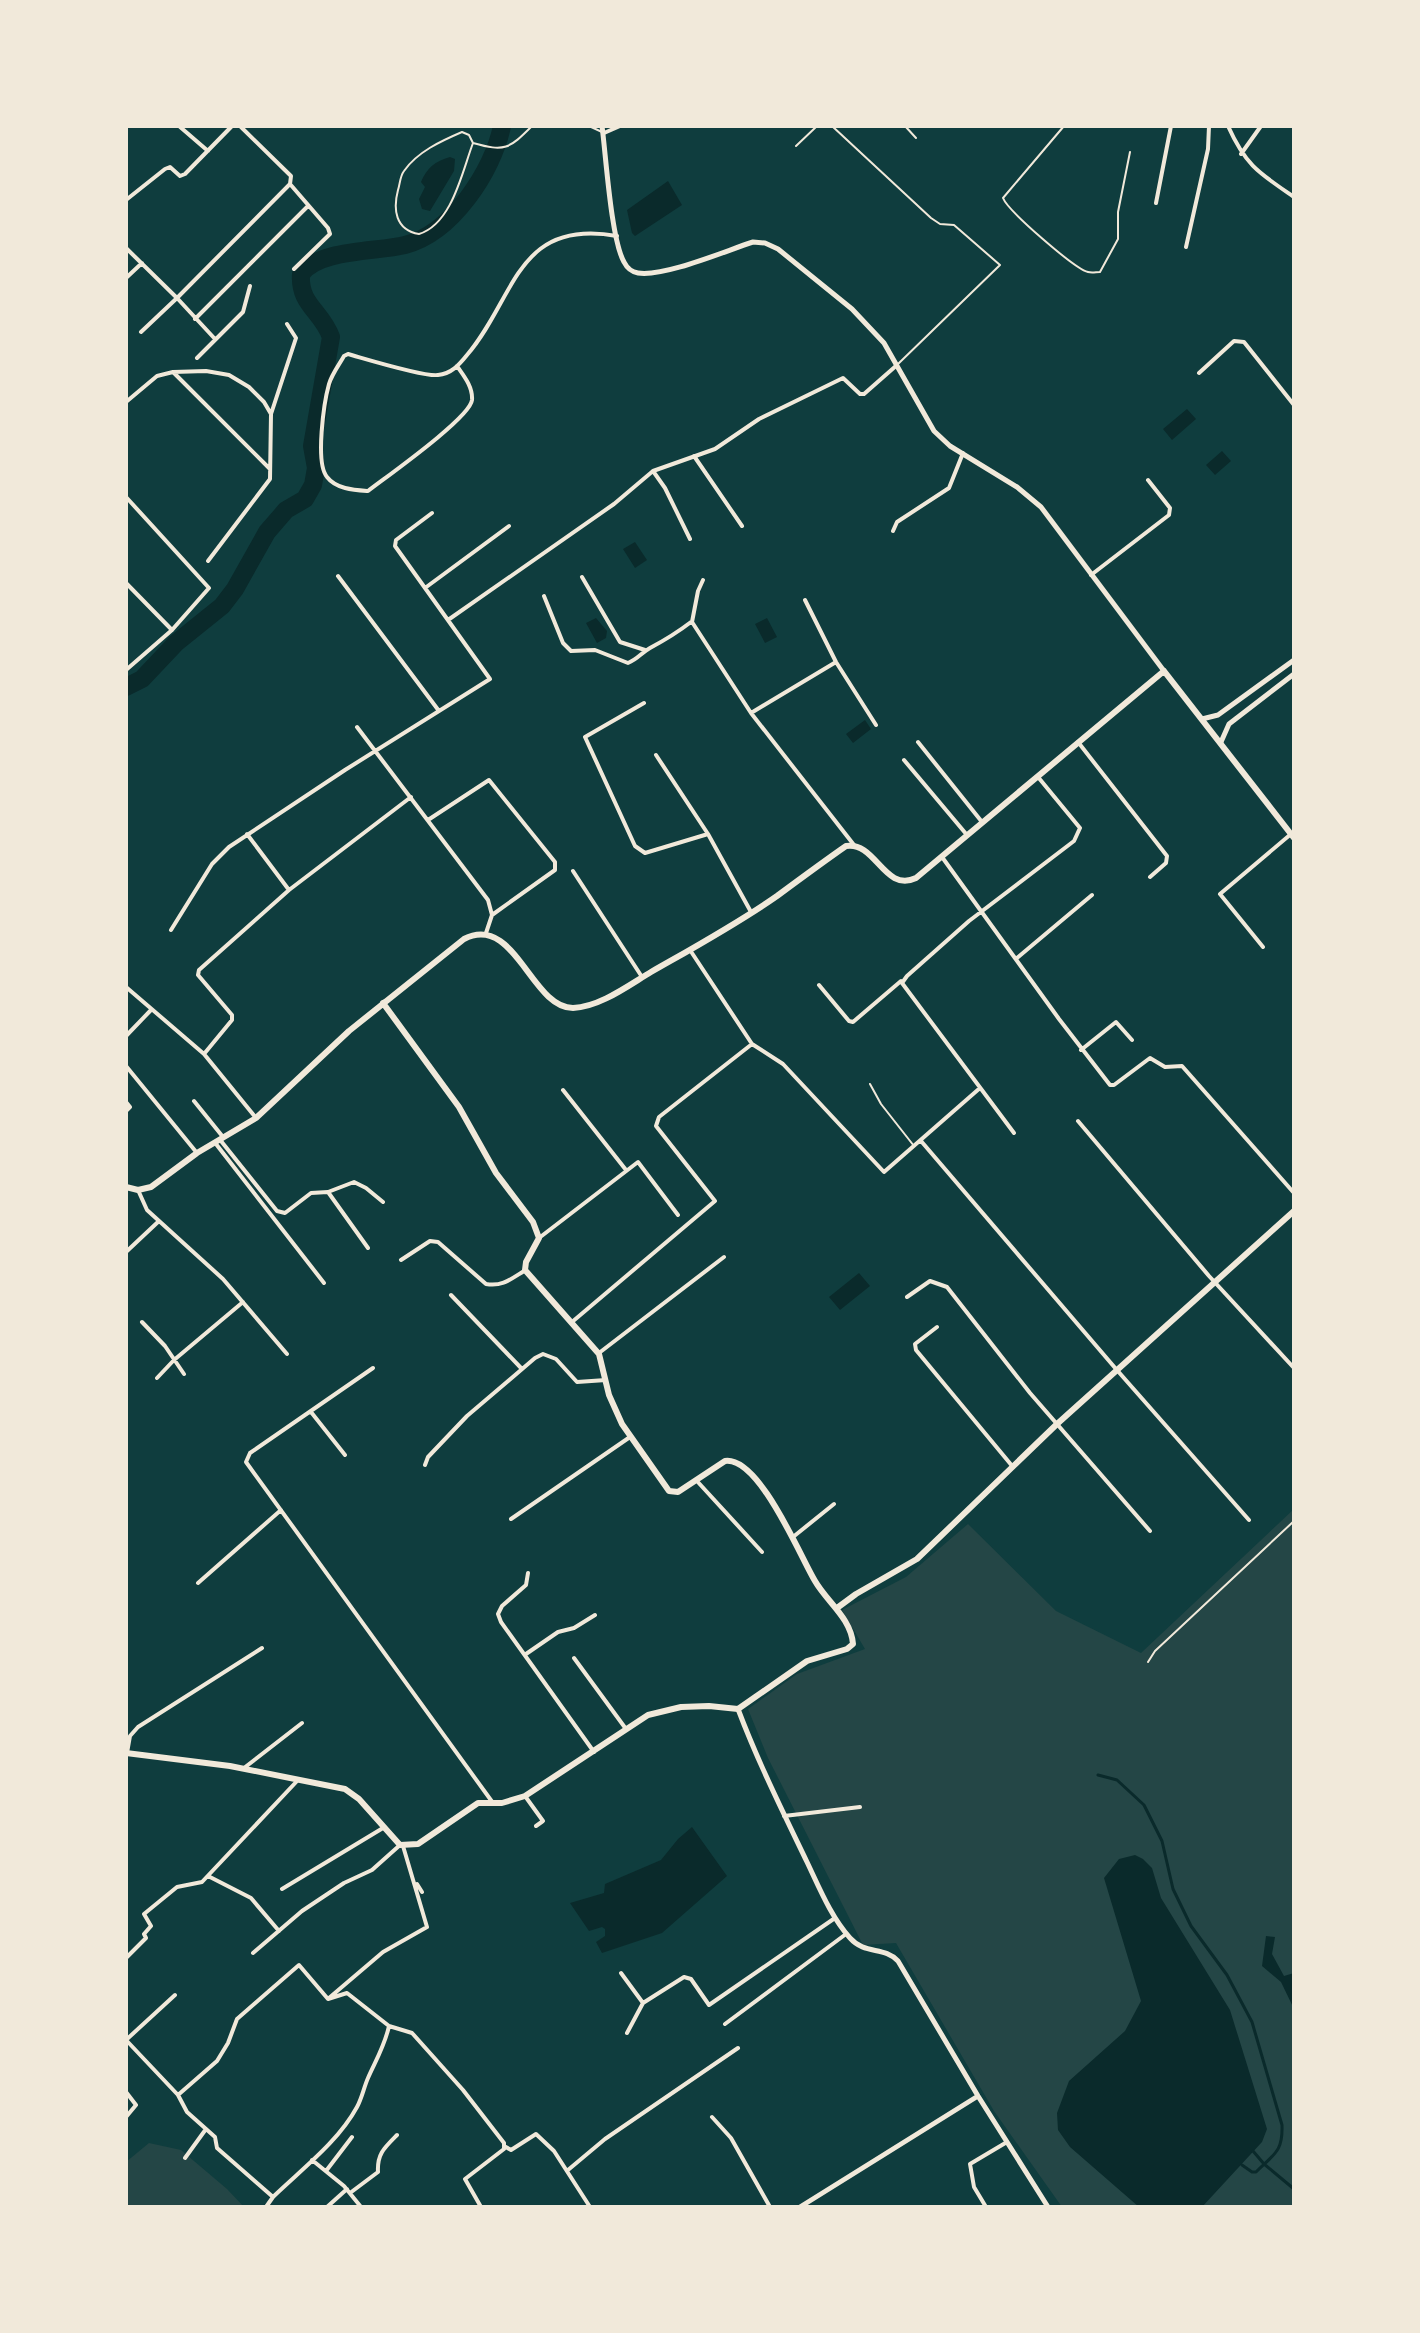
<svg xmlns="http://www.w3.org/2000/svg" width="1420" height="2333" viewBox="0 0 1420 2333" font-family="'Titillium Web',sans-serif">
<rect width="100%" height="100%" fill="#0f3d3e"/>
<path fill="#244646" d="M1294,1509v698h-232l-68,-96 -98,-168 -33,2 -95,-187 -20,-49 49,-35 68,-25 -23,-39 64,-33 62,-53 88,87 85,42z
M149,2143l32,7 46,39 17,18h-118v-45z"/>
<path fill="#0a2a2b" d="M450,157l5,2 -1,12 -24,40 -8,-2 -3,-10 6,-12 -4,-5c6,-14 14,-21 29,-25z
M668,181l14,24 -47,31 -3,-3 -5,-23z
M1187,409l9,10 -24,21 -9,-11z
M1222,451l9,10 -16,14 -9,-10z
M635,542l12,18 -12,8 -12,-19z
M596,618l11,13 -1,7 -9,5 -11,-20z
M767,618l10,19 -12,6 -10,-19z
M865,720l6,9 -18,14 -7,-9z
M859,1273l11,13 -30,24 -11,-13z
M692,1827l35,49 -65,57 -60,20 -6,-11 9,-6v-7l-3,-2 -13,4 -19,-28 34,-10 1,-9 56,-24 17,-21z
M1135,1855l8,4 9,9 9,30 69,112 37,119 -5,13 -60,65h-63l-69,-60 -12,-17 -1,-17 12,-32 56,-50 16,-30 -37,-123 15,-19z
M1266,1936l9,1 -3,17 12,22 10,-3v36l-13,-27 -19,-16z"/>
<g fill="none" stroke-linecap="round" stroke-linejoin="round">
<path stroke="#0a2a2b" stroke-width="3" d="M1098,1775l19,5 27,25 18,36 11,48 18,37 36,49 25,47 30,103c1,27 -8,29 -26,47h-4l-10,-7
M1253,2151l11,13 30,25"/>
<path stroke="#0a2a2b" stroke-width="18" d="M126,687l16,-8 34,-36 46,-37 13,-17 32,-57 19,-22 19,-11 8,-14 3,-17 -4,-22 19,-109c-10,-27 -32,-32 -30,-63 18,-25 76,-22 104,-29 47,-12 88,-74 97,-119"/>
<path stroke="#f1e9da" stroke-width="2" d="M589,126l13,6
M832,126l99,92 9,6 14,1 46,40 -102,99
M905,126l11,12
M1064,126l-61,72c5,13 72,71 85,74 4,1 8,0 12,0l18,-33v-27l12,-60
M473,143c-11,29 -21,81 -54,91 -24,-4 -26,-25 -21,-44 2,-6 2,-14 6,-19 13,-19 37,-30 58,-39l7,3 4,8c32,9 36,6 59,-17
M796,146l21,-20
M870,1084l11,20 33,42
M1148,1662l7,-11 139,-130"/>
<path stroke="#f1e9da" stroke-width="4" d="M179,126l29,25
M1228,126c18,40 31,47 66,71
M604,133l16,-7
M1241,154l20,-28
M290,184l38,44 2,6 -36,35
M126,200l39,-31 5,-2 10,9 5,-2 47,-48
M1156,203l15,-77
M1186,247l22,-98 1,-23
M126,248l51,50 -36,34
M126,278l16,-15
M195,319l113,-113
M215,339l-38,-41 113,-114 1,-8 -51,-50
M197,358l46,-46 7,-26
M457,366c7,10 16,21 15,34 -2,18 -86,77 -104,91 -14,-1 -32,-2 -41,-14 -12,-14 -3,-75 2,-93 3,-10 10,-19 15,-28l4,-2c18,5 76,23 90,21 13,-1 21,-10 29,-20 49,-57 49,-137 150,-119
M173,372l97,97
M1199,373l35,-32 10,1 50,63
M126,402l31,-26 16,-4 33,-1 23,4 20,12 15,15 7,12 -1,65 -62,82
M271,414l25,-76 -9,-14
M694,456l48,70
M653,471l12,17 25,51
M126,497l83,91 -37,42 -46,40
M893,531l4,-9 52,-34 14,-35
M1091,575l78,-60 1,-7 -22,-28
M338,576l101,135
M582,577l38,65 25,8
M703,580l-5,11 -6,31 59,91 103,132
M126,583l46,47
M425,588l84,-62
M544,596l19,47 8,8 24,-1 33,13c10,-4 13,-10 22,-15 15,-8 28,-16 41,-26
M805,600l31,62 40,63
M448,620l166,-116 39,-33 62,-22 44,-30 84,-41 17,16h4l33,-29
M644,703l-59,34 50,109 10,7 63,-19
M751,713l85,-51
M357,727l131,173 4,15 -6,18
M918,742l64,80
M1078,742l89,114 -1,7 -16,14
M656,755l52,79 43,78
M904,760l63,75
M428,820l61,-40 66,82v8l-63,45
M247,834l42,56
M942,857l117,162 51,66h4l36,-27 15,9 17,-1 112,127
M573,871l69,106
M171,930l41,-66 17,-17 116,-77 145,-91 -95,-133 1,-6 36,-27
M1263,947l-43,-53 71,-60
M690,950l62,94 31,20 101,108 96,-84
M1017,958l75,-63
M819,985l30,36 4,1 48,-41
M126,987l78,67 52,64
M126,1036l25,-26
M1081,1050l35,-28 16,18
M204,1054l28,-34v-5l-34,-40 1,-5 90,-80 122,-93
M126,1066l71,87
M563,1090l63,80
M194,1101l29,36
M126,1102l4,5 -4,4
M1078,1121l131,155 85,92
M1014,1133l-112,-150 5,-7 62,-55 105,-80 6,-13 -42,-51
M221,1141l56,70 8,2 26,-20 17,-1 26,-10 12,6 17,14
M921,1141l195,228 133,151
M216,1144l108,139
M138,1190l9,20 76,69 64,75
M328,1192l40,56
M539,1238l99,-76 40,53
M126,1252l33,-31
M401,1260l29,-19 8,1 48,42c16,3 25,-5 38,-13
M451,1295l71,74
M907,1297l23,-16 17,6 83,106 120,138
M142,1322l23,24 19,28
M572,1322l143,-121 -59,-75 3,-9 93,-73
M937,1327l-22,17 1,6 97,117
M599,1353l125,-96
M373,1368l-123,85 -4,9 247,341
M157,1378l17,-18 69,-58
M311,1412l34,43
M425,1465l3,-8 39,-41 68,-58 8,-4 13,5 21,23 29,-2
M696,1480l66,72
M511,1519l119,-82
M793,1537l41,-33
M528,1573l-2,12 -24,21 -4,8 3,8 93,130
M198,1583l83,-73
M526,1654l32,-22 16,-4 21,-13
M574,1658l52,71
M127,1753l3,-17 8,-9 124,-79
M244,1768l58,-45
M525,1796l18,25 -7,5
M784,1816l76,-9
M208,1876l43,22 28,33
M417,1884l5,8
M282,1889l101,-61
M253,1953l49,-42 42,-28 28,-13 28,-25
M126,1958l20,-20 -2,-4 7,-8 -7,-12 33,-27 25,-5 96,-102
M621,1973l22,30
M329,1998l54,-46 44,-25 -24,-81
M328,1999l19,-6 42,33 23,7 51,57 41,53v6l-39,30 16,28
M725,2024l121,-90
M627,2033l16,-30 41,-26 7,2 18,26 126,-87
M126,2040l52,55 9,17 28,25 2,11 56,49c29,-28 65,-55 84,-90 5,-9 7,-20 11,-29 8,-18 17,-33 21,-52
M126,2040l49,-45
M126,2092l10,13 -10,12
M178,2095l39,-34 11,-18 9,-24 62,-54 29,34
M712,2117l19,21 39,69
M504,2146l7,4 25,-16 18,17 36,56
M185,2158l21,-29
M312,2160l32,26 17,21
M568,2170l37,-31 133,-91
M326,2171l26,-34
M350,2193l28,-21c-1,-18 6,-24 19,-37
M266,2207l7,-10
M327,2207l20,-18
M986,2207l-12,-20 -4,-23 37,-22"/>
<path stroke="#f1e9da" stroke-width="5" d="M602,126c4,30 9,113 22,136 3,6 8,10 14,11 27,4 87,-22 115,-31l12,1 13,6 74,60 32,34 50,88 16,15 67,41 24,20 123,164
M1202,719l16,-4 76,-55
M1221,742l8,-18 65,-50
M738,1709c20,53 45,103 69,153 12,25 24,55 43,76 15,17 34,8 48,23l80,135 70,111
M800,2207l178,-111"/>
<path stroke="#f1e9da" stroke-width="6" d="M126,1187l12,3 13,-3 46,-34 59,-35 93,-87 115,-92c51,-26 67,69 109,69 27,-1 56,-23 78,-36 42,-24 86,-48 126,-76 23,-17 46,-34 69,-50 30,-5 38,47 70,32l248,-207 130,167
M837,1608l19,-14 61,-35 140,-135 237,-213
M126,1753l104,13 115,23 14,10 41,46 18,-1 60,-41h24l23,-7 123,-81 33,-8 28,-1 29,3 69,-48 40,-12 6,-5c-2,-26 -26,-42 -38,-63 -15,-25 -56,-125 -90,-120l-47,31 -9,-1 -47,-67 -13,-29 -10,-41 -74,-84 1,-8 13,-24 -6,-16 -37,-49 -37,-66 -76,-104"/>
</g>
<rect width="1420" height="2333" fill="none" stroke="#f1e9da" stroke-width="256"/>
</svg>
